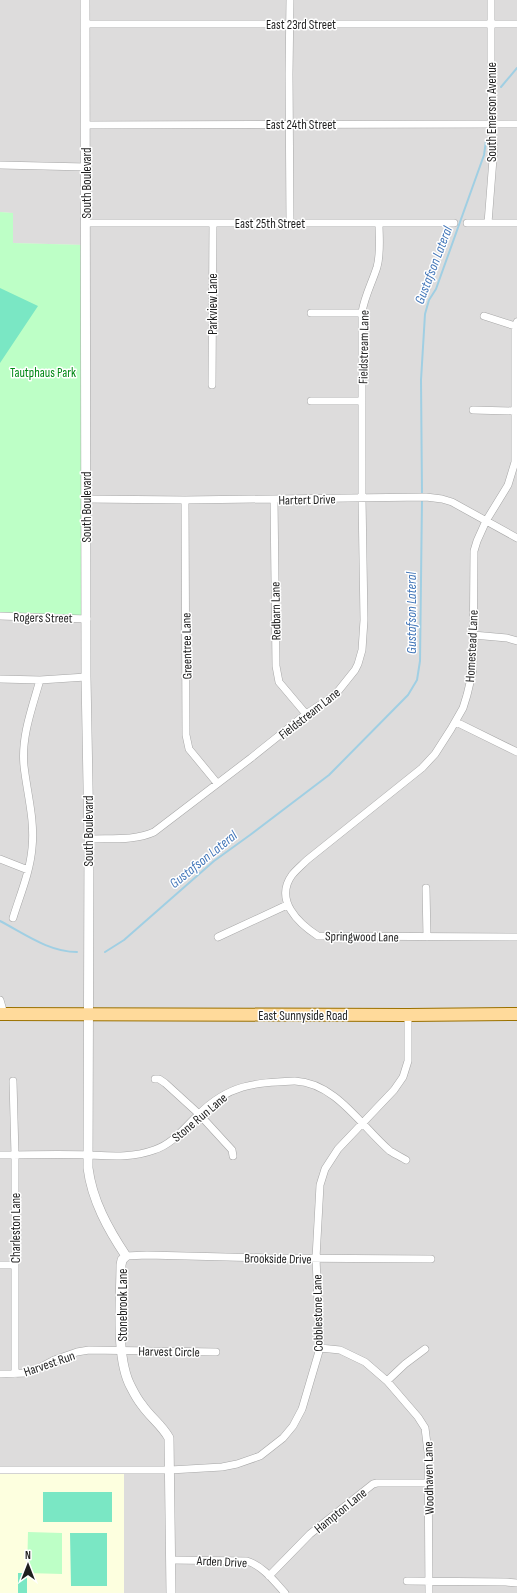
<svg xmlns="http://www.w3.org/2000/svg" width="517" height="1593" viewBox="0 0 517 1593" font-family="'Sofia Sans Condensed',sans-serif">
<rect width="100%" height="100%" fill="#f1ede4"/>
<path fill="#dddcdc" d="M0,0h517v1593h-517v-977l85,-371 -72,-2v-30l-13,-1z"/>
<path fill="#fdffdf" d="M0,1470h124v123h-124z"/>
<path fill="#bdffc6" d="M0,212l13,1v30l73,2 1,374 -87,-3z
M28,1532l34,1v41l-35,-1z"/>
<path fill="#7ae7c4" d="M0,288l38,18 -38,57z
M43,1492h69v30h-69z
M70,1533h37v53h-36z
M18,1573h9v20h-9z"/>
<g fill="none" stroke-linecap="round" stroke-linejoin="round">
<path stroke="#a0cfe3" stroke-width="2" d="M501,87l16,-19
M422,495l-1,-115 4,-66 4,-14 7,-11 48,-134 2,-14
M0,921c25,13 49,31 77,31
M105,952l19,-12 90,-79 36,-26 79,-60 79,-80 9,-15 3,-19 2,-162"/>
<g stroke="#a6a6a6" stroke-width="8">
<path id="minor" d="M85,24h432
M85,125l432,-1
M0,165l86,2
M86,223h368
M290,223l-1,-149 1,-74
M467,223h50
M488,223l6,-77 -3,-29v-117
M311,313h51
M484,316l31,10
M517,322l-2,4v136l-7,23 -22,36 -9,20 -3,10 -1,119 -6,25 -4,13 -12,21 -16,25 -13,14 -115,92c-5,5 -11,10 -15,15 -18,25 6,48 26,61l199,1
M212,385l1,-162
M311,401h51
M473,410l41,1
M86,499l99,1 241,-3 16,2 10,3 65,36
M274,499l2,167 3,16 27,32
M185,500l1,235 3,14 28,34
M0,616l87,3
M473,635l34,3 10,3
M0,679l40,1 46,-3
M456,722l61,30
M89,839c21,-1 45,2 65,-7l97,-74 55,-44 29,-19 20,-25 3,-6 4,-14 2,-30 -2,-122v-186c3,-17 10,-29 15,-45 4,-14 2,-30 2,-44
M0,859l28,11
M426,888l1,49
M13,918c7,-23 17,-46 19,-70 3,-28 -5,-55 -8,-82 -3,-29 8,-58 16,-86
M218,937l69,-32
M0,1000l4,14
M155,1079h4l6,4 34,31 33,36 1,6
M13,1081l2,74v219
M0,1155c29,0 59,-1 88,0 23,1 44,3 66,-5 19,-6 30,-22 44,-35 31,-31 56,-32 97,-34 41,2 66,45 95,70 5,3 11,6 16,9
M126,1256l21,-1 124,3 160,1
M0,1265h15
M320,1348l20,2 25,12 22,19 31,36 7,11 3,24 1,141
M0,1374l26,-1 9,-3 19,-10 23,-8 12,-2 127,2
M387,1381l18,-17 20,-15
M0,1470h170l52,-3 15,-3 23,-8 23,-18 10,-12 9,-17 18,-61 -4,-90 4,-73 5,-16 13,-20 56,-59 9,-13 5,-16v-46
M171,1560l76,1c16,5 27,20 38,32
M269,1576l41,-42 63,-50 4,-1h52
M407,1581l99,1 11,1"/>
</g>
<g stroke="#a6a6a6" stroke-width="10">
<path id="tertiary" d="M85,0l1,677 3,162 -1,329c4,32 20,61 38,88l-4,4 -1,5c0,33 -6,93 10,122 3,6 6,12 11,18 8,12 20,20 27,33l2,155"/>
</g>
<g stroke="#9a7100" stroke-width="14">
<path id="primary" d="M0,1014l408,1 109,-1"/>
</g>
<use href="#minor" stroke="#fff" stroke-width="7"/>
<use href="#tertiary" stroke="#fff" stroke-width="9"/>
<use href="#primary" stroke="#ffda9b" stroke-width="12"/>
</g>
<g text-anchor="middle" stroke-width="3" stroke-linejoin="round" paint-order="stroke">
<g font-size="13" fill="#1f1f1f" stroke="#fff">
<text x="301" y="29">East 23rd Street</text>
<text transform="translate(491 112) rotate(-90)" y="5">South Emerson Avenue</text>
<text x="301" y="129">East 24th Street</text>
<text transform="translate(86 183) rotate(-90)" y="5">South Boulevard</text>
<text x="270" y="228">East 25th Street</text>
<text transform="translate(212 304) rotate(-90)" y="5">Parkview Lane</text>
<text transform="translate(363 347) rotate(-89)" y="5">Fieldstream Lane</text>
<text transform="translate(307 499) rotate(-1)" y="5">Hartert Drive</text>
<text transform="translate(86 507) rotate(-90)" y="5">South Boulevard</text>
<text transform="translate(275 611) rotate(-91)" y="5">Redbarn Lane</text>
<text transform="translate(43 617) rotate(1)" y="5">Rogers Street</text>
<text transform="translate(186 646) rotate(-91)" y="5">Greentree Lane</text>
<text transform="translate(471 646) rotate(-87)" y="5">Homestead Lane</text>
<text transform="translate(309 713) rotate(-38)" y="5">Fieldstream Lane</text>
<text transform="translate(88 831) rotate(-90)" y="5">South Boulevard</text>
<text transform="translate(362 936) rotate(1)" y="5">Springwood Lane</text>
<text x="303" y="1020">East Sunnyside Road</text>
<text transform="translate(199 1117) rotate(-40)" y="5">Stone Run Lane</text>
<text transform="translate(15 1228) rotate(-90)" y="5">Charleston Lane</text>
<text transform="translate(278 1258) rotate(1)" y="5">Brookside Drive</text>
<text transform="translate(122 1305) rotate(-90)" y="5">Stonebrook Lane</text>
<text transform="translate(317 1313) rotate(-91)" y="5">Cobblestone Lane</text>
<text transform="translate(169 1351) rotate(1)" y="5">Harvest Circle</text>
<text transform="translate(49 1363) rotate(-19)" y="5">Harvest Run</text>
<text transform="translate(428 1478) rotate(-91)" y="5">Woodhaven Lane</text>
<text transform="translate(340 1510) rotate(-39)" y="5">Hampton Lane</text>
<text transform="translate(222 1561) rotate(3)" y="5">Arden Drive</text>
</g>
<g font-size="13" fill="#018915" stroke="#fff">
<text x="43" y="377">Tautphaus Park</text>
</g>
<g font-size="14" font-style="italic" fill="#4175b8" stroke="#fff">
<text transform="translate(433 265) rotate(-69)" y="5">Gustafson Lateral</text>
<text transform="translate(411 613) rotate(-90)" y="5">Gustafson Lateral</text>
<text transform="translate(203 859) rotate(-39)" y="5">Gustafson Lateral</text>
</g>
</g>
<g transform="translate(28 1565)" stroke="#ffffff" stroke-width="3" paint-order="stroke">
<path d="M0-3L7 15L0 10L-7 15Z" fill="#1f1f1f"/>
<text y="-6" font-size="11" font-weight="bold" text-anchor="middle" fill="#1f1f1f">N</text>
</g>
</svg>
